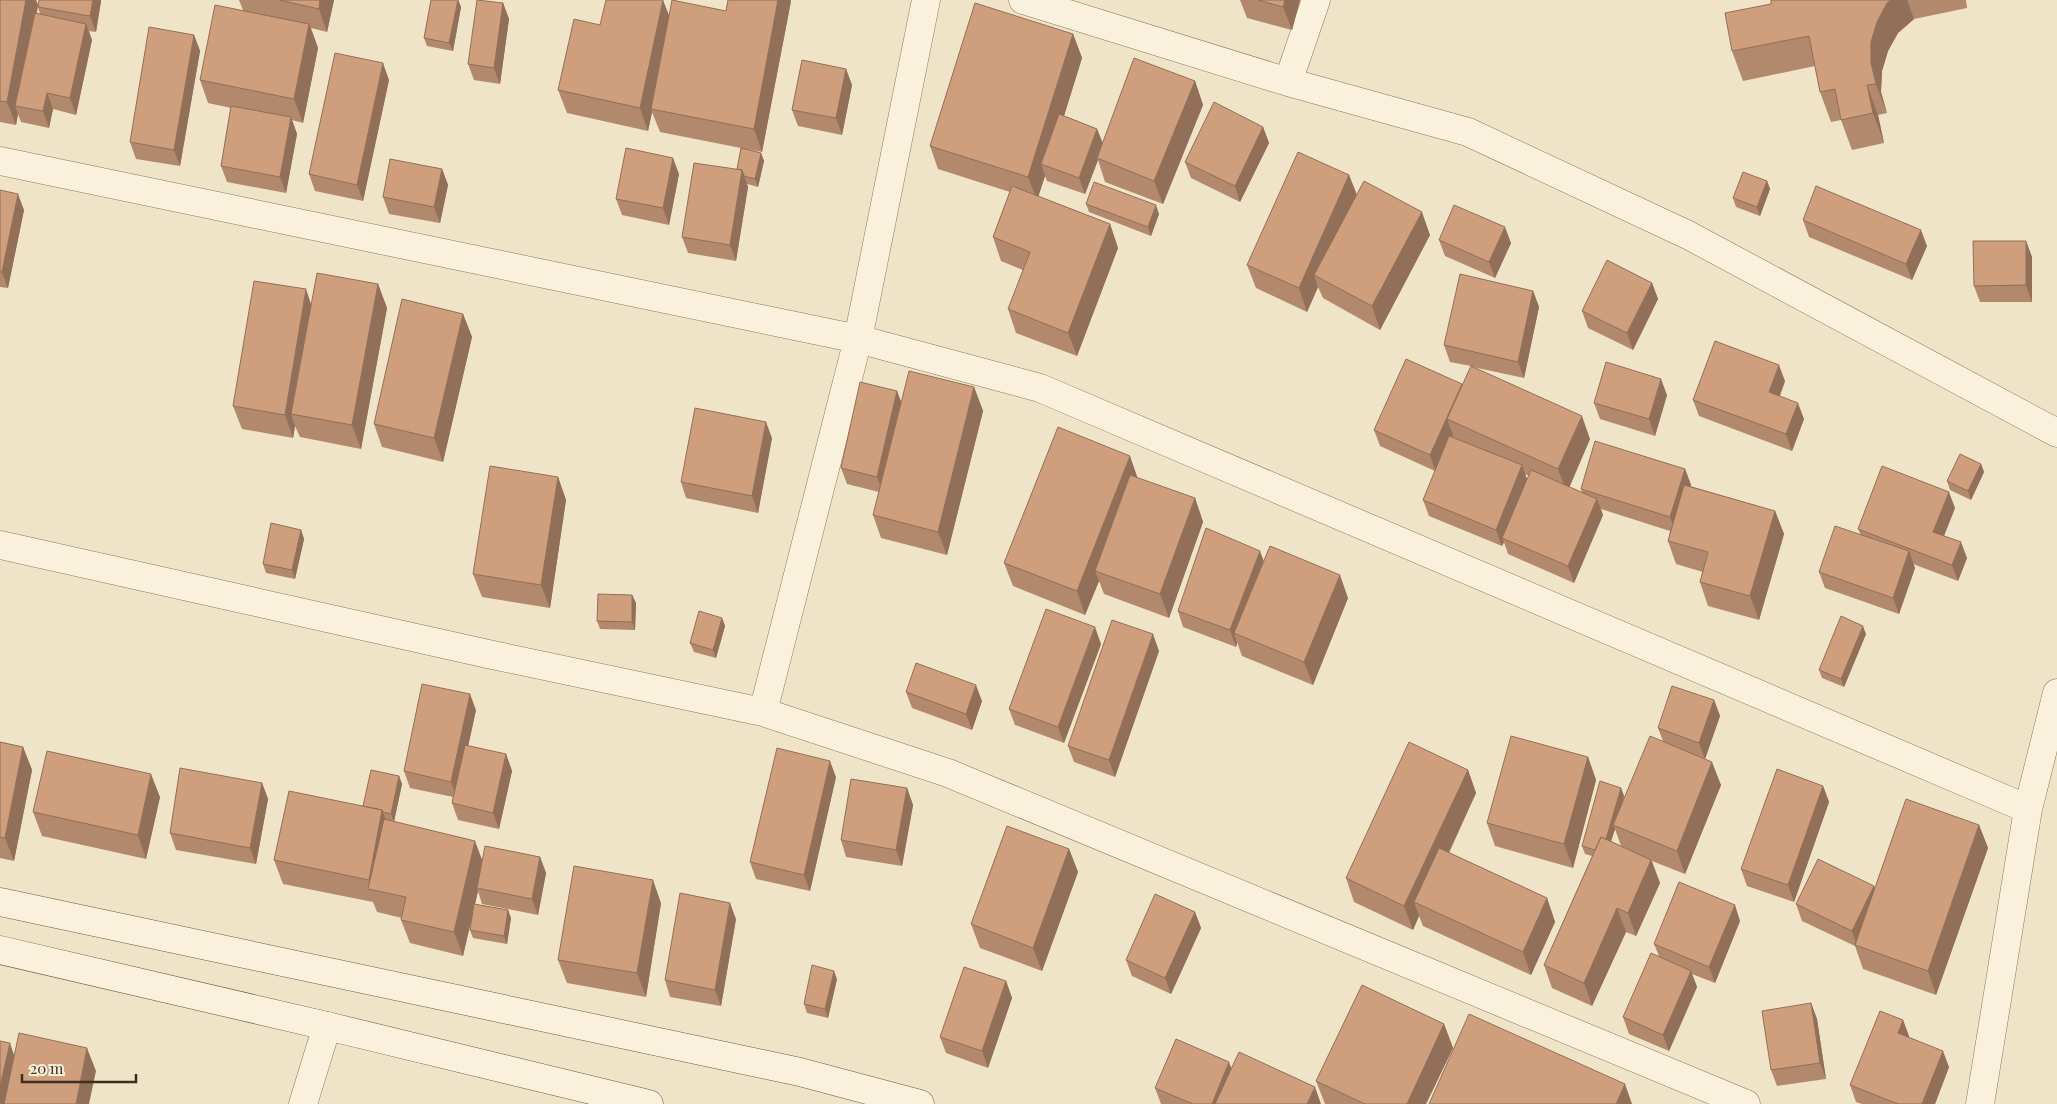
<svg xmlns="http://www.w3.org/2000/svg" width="2057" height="1104" viewBox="0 0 2057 1104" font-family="'Playfair Display',serif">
<rect width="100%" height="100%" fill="#f0e4c8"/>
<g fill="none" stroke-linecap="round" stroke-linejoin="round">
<g stroke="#8d765c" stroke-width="29">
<path id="street" d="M1023,0l265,82 180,50 220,103 369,198
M1288,82l28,-82
M0,161l858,178 182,49 988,421
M0,545l488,109 275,58 185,61 798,331
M763,712l95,-373 68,-339
M303,1104l24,-78
M1980,1104l48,-295 29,-116"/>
</g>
<g stroke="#6f573f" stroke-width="29">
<path id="secondary" d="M0,902l800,170 120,32
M0,950l327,76 322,78"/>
</g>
<use href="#street" stroke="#faf1dc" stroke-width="28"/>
<use href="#secondary" stroke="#faf1dc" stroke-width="28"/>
</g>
<path fill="#b2896c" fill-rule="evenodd" d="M0,0h36l2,5 63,-4 -5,31 -7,-1 3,9 -16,75 -23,-6 -4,19 -28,-6 -3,-8 -2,11 -16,-3zM38,7l2,7 -3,-1z
M239,0h95l-7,32 -16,-4 7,20 -15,75 -11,-3 5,14 -11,59 -59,-11 -6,-16 10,-58 -23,-5 -8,-23 43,-70z
M431,0h27l3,7 -8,44 -26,-5 -3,-8z
M728,0h62l1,1 -29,151 -15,-3 14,4 3,8 -6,26 -11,-3 1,3 -12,74 -48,-8 -6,-16 55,-68 4,-21 -81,-16 -8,-20 -4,19 -81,-18 -9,-23 42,-65 69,-9 57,-5z
M1240,0h60l-8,30 -45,-12z
M1771,0h195l1,8 -53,11 -16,14 -10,18 -6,20 -1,21 6,21 -9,2 6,28 -32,7 -11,-30 -10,2 -11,-30 -5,-26 -72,15 -11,-30 39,-47z
M503,3l6,16 -9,65 -26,-4 -6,-16z
M1073,34l9,24 -18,58 33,13 6,14 92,-62 8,24 -40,99 -58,-22 -7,-22 -13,34 -38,-13 -2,-5 -7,20 72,28 8,24 -41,108 -61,-23 -8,-24 15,-39 -22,-9 -8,-24 17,-45 -72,-23 -8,-23z
M194,35l6,16 -20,115 -44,-7 -6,-17z
M846,69l6,16 -10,50 -44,-9 -6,-16z
M389,80l-26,121 -48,-10 -6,-17z
M1263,127l6,16 -29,59 -49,-24 -6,-16z
M442,169l6,16 -8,38 -51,-9 -6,-17z
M679,174l-10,51 -47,-10 -6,-16z
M1349,175l8,20 73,40 -50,95 -57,-32 -5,-11 -11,25 -51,-24 -9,-23z
M1767,181l3,8 -10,27 -24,-9 -3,-9z
M0,190l24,20 -16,78 -8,-1z
M1086,204l73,10 -8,22 -62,-24z
M1803,220l124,26 -15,34 -103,-43z
M1439,240l72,3 -16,35 -50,-22z
M2026,241l6,16v45h-52l-6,-16z
M1652,283l6,16 -25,51 -45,-22 -6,-17z
M378,284l9,24 -26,141 -61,-12 -5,-11 -2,12 -51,-9 -9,-23 78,-102z
M1533,291l6,16 -15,71 -51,-11 117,72 -21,48 13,5 -1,-3 104,-20 6,16 -1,1 85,25 9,23 -25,86 -51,-14 -8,-24 3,-10 -27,-8 -8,-23 2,-10 -69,-22 2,6 -29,68 -66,-29 -4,-12 -2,4 -73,-30 -6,-16 12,-29 -55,-25 -6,-16 88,-45 9,-19 -21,-4 -6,-17zM1525,474l4,2 -2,4z
M463,314l9,23 -29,125 -61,-15 -8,-23z
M1785,381l-5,15 24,23 -12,32 -93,-35 -6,-16z
M974,387l9,24 -36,144 -66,-17 -8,-23 6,-23 -32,-8 -6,-16 56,-77 4,11z
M1667,395l-12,41 -55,-17 -6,-16z
M772,438l-14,75 -72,-15 -5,-16z
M1981,464l3,8 -13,28 -21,-10 -3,-9z
M558,477l8,23 -16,108 -68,-11 -9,-23z
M1195,498l8,24 -34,96 -65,-24 -5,-13 -14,34 -72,-29 -9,-23z
M1955,508l-11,28 23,22 -9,23 -45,-17 2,4 -16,46 -74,-26 -6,-16 42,-37 -3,-6z
M301,530l3,9 -9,40 -29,-6 -3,-9z
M1263,561l85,37 -35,87 -71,-29 -5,-14 -1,5 -53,-20 -5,-16z
M632,595l4,8 -1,27 -35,-1 -3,-8z
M722,618l3,8 -9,32 -22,-6 -4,-9z
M1866,634l-22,53 -22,-9 -3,-8z
M1101,644l-37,99 -49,-18 -6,-16z
M1159,651l-44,126 -41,-15 -6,-16z
M906,692l76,9 -10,29 -60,-22z
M1714,700l6,16 -15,43 16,26 -36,89 -33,-13 8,22 -24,53 -10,-4 -34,74 -40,-18 -8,-23 48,-109 -7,-2 -3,-8 39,-58 3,8 -2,7 41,-62 -5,-13zM1615,829l6,17 -10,-5z
M476,710l-8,36 38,8 6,17 -13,58 -41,-9 -6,-17 1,-6 -43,-9 -6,-17z
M0,742l23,5 9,23 -18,91 -14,-3z
M1588,757l8,23 -23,88 -78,-22 -8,-23z
M1468,770l8,23 -27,60 98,45 8,24 -24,53 -108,-49 -4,-10 -6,14 -59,-28 -8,-24z
M399,776l3,8 -8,37 88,39 58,-3 6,16 -8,42 -56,-11 -4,-13 -3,13 33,6 3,8 -4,26 -34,-6 -3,-8 4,-23 -11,49 -53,-13 -9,-23 1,-2 -25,-6 -4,-10 -90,-18 -9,-24 89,-54z
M836,777l-26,114 -54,-12 -6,-17z
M262,783l6,16 -12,65 -80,-14 -6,-17z
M1823,786l6,16 -35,100 -47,-16 -6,-17z
M907,788l6,17 -11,61 -56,-9 -5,-17z
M160,797l-14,62 -104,-23 -9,-24z
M1979,825l9,23 -52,147 -73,-26 -8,-23 -53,-25 -6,-17 78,-18 1,3z
M1069,849l9,23 -36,99 -62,-23 -9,-24z
M661,903l-15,94 -79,-14 -9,-23z
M1195,912l6,16 -30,66 -39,-18 -6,-16z
M736,919l-15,87 -51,-9 -5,-17z
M1740,921l-25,62 -23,-9 5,13 -28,64 -40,-17 -6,-17 36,-61 -5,-12z
M837,979l-9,39 -21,-5 -3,-9z
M1006,981l6,17 -24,70 -42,-15 -6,-16z
M1811,1003l6,16 9,60 -49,7 -6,-16z
M1903,1020l6,17 40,30 -14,37h-73l-6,-2 -6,-17z
M1444,1024l9,24 -27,56h-101l-9,-23z
M1232,1068l89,36h-160l-6,-16z"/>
<path fill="#916f58" d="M26,0h10l2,5 -19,102 -4,-1 3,8 -2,11 -9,-23z
M93,0h8v1l-5,31 -6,-16z
M320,0h14l-7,32 -8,-23z
M458,0l3,7 -8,44 -4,-8z
M663,0l9,23 -21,86 1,3 -4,19 -8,-23z
M778,0h12l1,1 -29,151 -8,-23z
M1285,0h15l-8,30 -9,-23z
M1891,0h16l7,19 -16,14 -10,18 -6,20 -1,21 6,21 -11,-29 -5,-21v-21l6,-20 10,-19z
M503,3l6,16 -9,65 -6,-16z
M86,24l6,16 -16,75 -6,-17z
M309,24l9,24 -15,75 -9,-24z
M1073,34l9,24 -34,109 -7,-3 4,12 -8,25 -9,-24z
M194,35l6,16 -20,115 -6,-16z
M383,63l6,17 -26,121 -6,-16z
M846,69l6,16 -10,50 -6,-17z
M1195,81l8,24 -40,99 -9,-23z
M1867,85l11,30 6,28 -11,-30z
M47,93l6,16 -4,19 -6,-17z
M291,117l6,17 -11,59 -6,-16z
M1263,127l6,16 -29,59 -5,-16z
M1097,129l6,16 -6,13 1,2 -13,34 -6,-16z
M761,153l3,8 -6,26 -3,-8z
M673,158l6,16 -10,51 -6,-17z
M442,169l6,16 -8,38 -6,-16z
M742,170l6,17 -12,74 -6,-16z
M1349,175l9,23 -44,77 4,12 -11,25 -8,-24z
M1767,181l3,8 -10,27 -3,-9z
M18,194l6,16 -16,78 -6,-16z
M1156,205l3,9 -8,22 -3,-9z
M1422,212l8,23 -50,95 -8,-24z
M1110,224l8,24 -41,108 -9,-23z
M1505,227l6,16 -16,35 -6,-16z
M1921,230l6,16 -15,34 -6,-16z
M2026,241l6,16v45l-6,-17z
M1652,283l6,16 -25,51 -6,-17z
M378,284l9,24 -26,141 -9,-24z
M306,289l8,24 -23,101 4,12 -2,12 -8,-23z
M1533,291l6,16 -15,71 -6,-16z
M463,314l9,23 -29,125 -9,-24z
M1779,365l6,16 -10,27 -6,-16z
M1661,379l6,16 -12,41 -6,-17z
M1462,384l-15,35 6,16 -17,37 -6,-17z
M974,387l9,24 -36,144 -9,-23z
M897,391l6,16 -20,87 -6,-17z
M1798,403l6,16 -12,32 -6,-17z
M1582,416l8,23 -23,54 -9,-24z
M766,422l6,16 -14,75 -6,-17z
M1130,456l8,23 -43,92 4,10 -14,34 -8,-24z
M1981,464l3,8 -13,28 -3,-9z
M1522,465l6,17 -26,56 2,4 -2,4 -6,-16z
M1685,469l6,16 -15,48 -6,-16z
M558,477l8,23 -16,108 -9,-23z
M1949,492l6,16 -16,40 -6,-16z
M1195,498l8,24 -34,96 -9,-24z
M1597,499l6,16 -29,68 -6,-17z
M1775,511l9,23 -25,86 -9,-24z
M301,530l3,9 -9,40 -3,-9z
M1961,542l6,16 -9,23 -6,-16z
M1260,551l6,16 -32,66 3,10 -1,4 -6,-17z
M1909,551l6,17 -16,46 -6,-16z
M1340,575l8,23 -35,87 -9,-23z
M632,595l4,8 -1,27 -3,-8z
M722,618l3,8 -9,32 -3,-8z
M1863,626l3,8 -22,53 -3,-8z
M1095,627l6,17 -37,99 -6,-16z
M1153,634l6,17 -44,126 -6,-17z
M976,685l6,16 -10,29 -6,-16z
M470,694l6,16 -19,88 -6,-16z
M1714,700l6,16 -15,43 -6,-16z
M23,747l9,23 -18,91 -9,-23z
M506,754l6,17 -13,58 -6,-16z
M1588,757l8,23 -23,88 -9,-24z
M830,761l6,16 -26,114 -6,-16z
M1712,762l9,23 -36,89 -8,-23z
M1468,770l8,23 -52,113 -10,-4 5,14 -6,14 -9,-24z
M151,774l9,23 -14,62 -8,-24z
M399,776l3,8 -8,38 -3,-8z
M262,783l6,16 -12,65 -6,-16z
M1823,786l6,16 -35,100 -6,-17z
M907,788l6,17 -11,61 -6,-16z
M1621,788l3,8 -8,30 -3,-1 2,4 -10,31 -3,-8z
M382,810l9,23 -19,56 -3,-9z
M1979,825l9,23 -52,147 -8,-24z
M475,841l9,24 -7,23 1,3 -15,65 -9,-24z
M1069,849l9,23 -36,99 -9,-23z
M540,857l6,16 -8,42 -6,-16z
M1651,860l9,23 -24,53 -8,-23z
M653,880l8,23 -15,94 -9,-24z
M1874,886l6,17 -23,43 -5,-15z
M1547,898l8,24 -24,53 -8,-23z
M730,903l6,16 -15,87 -6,-16z
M1735,905l5,16 -25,62 -6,-16z
M1617,908l9,24 -34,74 -8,-23z
M508,910l3,8 -4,26 -3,-8z
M1195,912l6,16 -30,66 -6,-16z
M834,971l3,8 -9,39 -3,-9z
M1691,971l6,16 -28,64 -6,-16z
M1006,981l6,17 -24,70 -6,-17z
M1811,1003l6,16 9,60 -6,-16z
M1903,1020l6,16 -5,13 -6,-16z
M1444,1024l9,24 -27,56h-19z
M10,1043l8,24 -8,37h-10v-18z
M87,1048l9,23 -7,33h-13z
M1943,1051l6,16 -14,37h-13z
M1229,1062l6,16 -10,26h-13z
M1625,1084l7,20h-16z
M1315,1087l6,17h-14z"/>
<path fill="#cf9f7d" stroke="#916f58" d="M0,0h26l-19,102 -7,-1z
M39,0h54l-3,16 -52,-9z
M279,0h41l-1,9z
M431,0h27l-9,43 -25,-5z
M477,0l26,3 -9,65 -26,-4z
M606,0h57l-23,108 -82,-18 16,-71 26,6z
M672,0l54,11 2,-11h50l-24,129 -103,-20z
M1258,0h27l-2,7z
M1771,0h120l-4,3 -10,19 -6,20v21l5,21 -9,1 6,28 -32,7 -6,-31 -15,3 -11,-56 -77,15 -7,-38 46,-9z
M975,3l98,31 -45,143 -98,-31z
M215,5l94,19 -15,75 -94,-19z
M35,13l51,11 -16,74 -23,-5 -4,18 -28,-5z
M149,27l45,8 -20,115 -44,-8z
M335,53l48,10 -26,122 -48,-11z
M1134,58l61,23 -41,100 -57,-23z
M802,60l44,9 -10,49 -44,-8z
M1214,102l49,25 -28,59 -50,-24z
M231,106l60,11 -11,60 -59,-11z
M1059,114l38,15 -18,49 -38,-14z
M626,148l47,10 -10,50 -47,-9z
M741,148l20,5 -6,26 -11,-3 -2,-6 -5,-1z
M1298,152l51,23 -50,113 -52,-23z
M390,159l52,10 -8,38 -51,-10z
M694,163l48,7 -12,75 -48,-8z
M1743,172l24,9 -10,26 -24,-9z
M1364,181l58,31 -50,94 -58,-31z
M1094,182l62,23 -8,22 -62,-23z
M1012,186l98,38 -42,109 -60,-24 22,-57 -37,-15z
M1816,186l105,44 -15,34 -103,-44z
M0,190l18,4 -16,78h-2z
M1454,205l51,22 -16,35 -50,-22z
M1973,241h53v44l-52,1z
M1607,260l45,23 -25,50 -45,-22z
M317,273l61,11 -26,141 -61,-11z
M1460,274l73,17 -15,71 -74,-17z
M254,281l52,8 -21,126 -52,-9z
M402,299l61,15 -29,124 -60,-14z
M1715,341l64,24 -10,27 29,11 -12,31 -93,-34z
M1406,359l56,25 -32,71 -56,-25z
M1606,362l55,17 -12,40 -55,-16z
M1471,366l111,50 -24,53 -111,-50z
M909,371l65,16 -36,145 -65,-17z
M860,382l37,9 -20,86 -36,-9z
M695,408l71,14 -14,74 -71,-14z
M1058,427l72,29 -53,135 -73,-28z
M1449,436l73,29 -26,65 -73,-30z
M1595,441l90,28 -15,48 -89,-28z
M1960,454l21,10 -13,27 -21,-10z
M490,466l68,11 -17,108 -68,-11z
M1882,466l67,26 -16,40 28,10 -9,23 -94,-36z
M1531,470l66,29 -29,67 -66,-28z
M1130,475l65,23 -35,96 -65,-23z
M1684,485l91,26 -25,85 -50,-14 8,-30 -40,-11z
M271,523l30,7 -9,40 -29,-6z
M1835,526l74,25 -16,47 -74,-26z
M1206,528l54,23 -30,79 -52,-19z
M1270,546l70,29 -36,87 -70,-29z
M598,594l34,1v27l-35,-1z
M1046,609l49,18 -37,100 -49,-18z
M699,611l23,7 -9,32 -23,-7z
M1841,616l22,10 -22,53 -22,-9z
M1112,620l41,14 -44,126 -41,-14z
M916,663l60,22 -10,29 -60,-22z
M422,684l48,10 -19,88 -47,-11z
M1672,686l42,14 -15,43 -41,-15z
M1511,736l77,21 -24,87 -77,-21z
M1650,736l62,26 -35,89 -64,-26z
M0,742l23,5 -18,91 -5,-1z
M1409,742l59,28 -64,136 -58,-28z
M465,745l41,9 -13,59 -41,-10z
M777,748l53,13 -26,114 -54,-13z
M47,751l104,23 -13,61 -105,-23z
M180,768l82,15 -12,65 -80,-15z
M1777,769l46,17 -35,99 -47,-16z
M371,770l28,6 -8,38 -8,-2 -1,-2 -19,-4z
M851,779l56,9 -11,62 -55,-10z
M1600,781l21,7 -15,51 -5,-2 -6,13 -13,-4z
M289,791l93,19 -13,70 -95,-20z
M1906,799l73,26 -51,146 -73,-26z
M384,819l91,22 -21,91 -53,-12 5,-23 -38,-8z
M1007,826l62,23 -36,99 -62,-24z
M1601,837l50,23 -23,53 -11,-5 -33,75 -40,-18z
M485,846l55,11 -8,42 -55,-11z
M1439,848l108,50 -24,54 -109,-50z
M1818,859l56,27 -22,45 -56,-27z
M574,866l79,14 -16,93 -79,-13z
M1679,882l56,23 -26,62 -55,-23z
M680,893l50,10 -15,87 -50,-10z
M1155,894l40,18 -30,66 -39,-18z
M474,904l34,6 -4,26 -34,-6z
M1651,953l40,18 -28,64 -40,-18z
M812,965l22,6 -9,38 -21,-5z
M964,967l42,14 -24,70 -42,-14z
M1362,985l82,39 -37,80h-42l-49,-23z
M1811,1003l9,60 -49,7 -9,-59z
M1880,1011l23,9 -5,13 45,18 -21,53h-24l-48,-19z
M1469,1014l156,70 -9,20h-187z
M19,1033l68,15 -11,56h-72z
M1176,1039l53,23 -17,42h-19l-38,-16z
M0,1041l10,2 -10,43z
M1239,1052l76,35 -8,17h-92z"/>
<path d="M22 1074v8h114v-8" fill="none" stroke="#3d2e20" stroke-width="2.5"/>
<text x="30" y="1074" font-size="15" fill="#3d2e20" stroke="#f7eed8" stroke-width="4" paint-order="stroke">20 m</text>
</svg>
